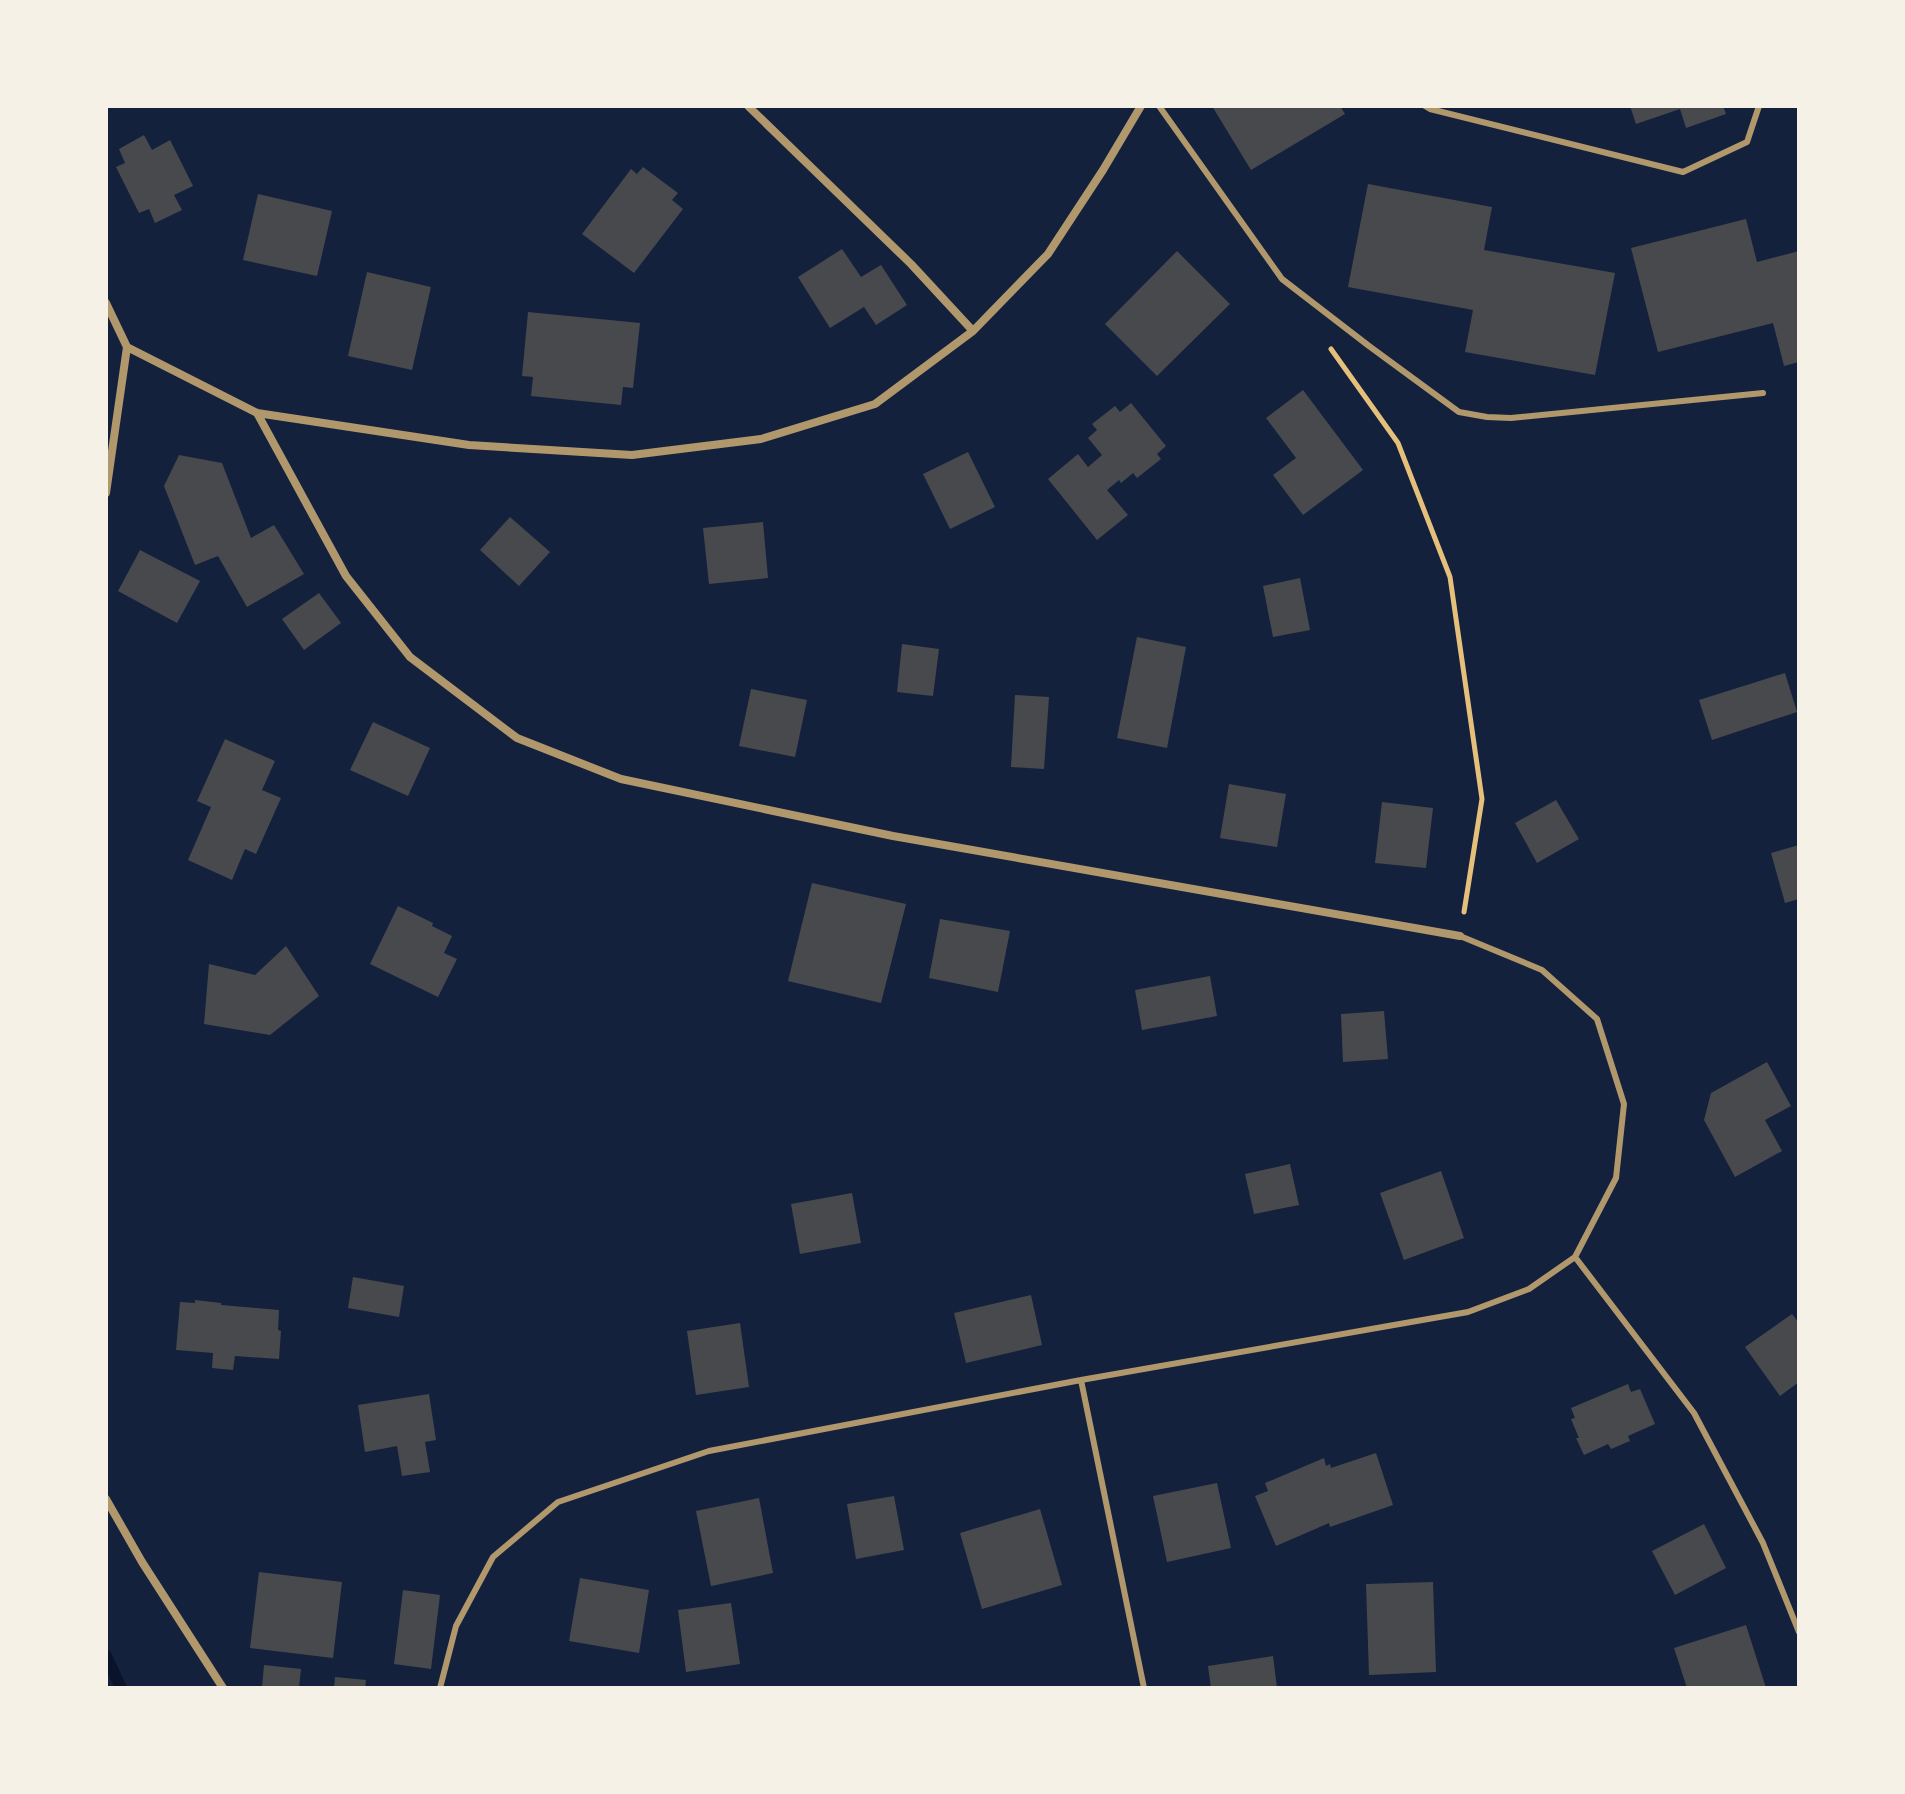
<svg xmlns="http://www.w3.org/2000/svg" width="1905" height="1794" viewBox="0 0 1905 1794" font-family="Montserrat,sans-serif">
<rect width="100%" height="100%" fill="#14213d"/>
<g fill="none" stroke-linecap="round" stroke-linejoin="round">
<path stroke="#0b132b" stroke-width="12" d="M106,1656l15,32"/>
</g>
<path fill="#48494c" d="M1212,106h128l5,8 -94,56z
M1630,106h93l3,8 -40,14 -6,-19 -44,15z
M144,135l8,15 18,-10 23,46 -19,9 8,15 -27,13 -6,-14 -10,4 -23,-46 9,-4 -6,-14z
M643,167l35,26 -6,7 11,9 -49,64 -52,-39 49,-65 6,5z
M1368,184l124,23 -8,43 131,23 -20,102 -130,-23 8,-42 -125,-23z
M258,194l74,17 -15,65 -74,-16z
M1746,219l11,43 42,-11v111l-15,4 -11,-43 -115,29 -27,-104z
M842,249l19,28 20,-12 26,40 -31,20 -12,-18 -34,21 -32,-51z
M1177,251l53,53 -73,72 -52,-52z
M367,272l64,15 -19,83 -64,-14z
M528,312l112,11 -7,65 -10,-1 -2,18 -90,-9 2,-19 -11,-1z
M1303,390l60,80 -60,45 -30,-40 23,-17 -30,-40z
M1131,403l35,43 -9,8 4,5 -24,19 -4,-5 -12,10 -2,-3 -12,10 21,25 -31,25 -49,-61 30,-25 10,13 14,-12 -14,-17 9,-8 -5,-6 23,-18 5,6z
M968,452l27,55 -45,22 -27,-55z
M179,455l43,8 29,75 23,-13 30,49 -57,33 -29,-51 -23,9 -31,-79z
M510,517l40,35 -31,34 -39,-36z
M763,522l5,56 -59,6 -6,-56z
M140,550l60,31 -23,42 -59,-32z
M1300,578l10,52 -37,7 -10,-51z
M319,593l22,30 -37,27 -22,-31z
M1137,637l49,10 -19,101 -50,-10z
M902,644l37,5 -6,47 -36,-4z
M1785,673l12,39 -85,28 -13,-40z
M751,689l56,11 -12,57 -56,-11z
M1015,695l34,2 -5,72 -33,-2z
M373,722l57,26 -22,48 -58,-26z
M225,739l50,22 -13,29 19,8 -25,56 -11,-5 -13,31 -44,-20 23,-53 -14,-6z
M1229,784l57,10 -9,53 -57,-9z
M1556,800l23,39 -42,24 -22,-40z
M1382,802l51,6 -7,60 -51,-5z
M1799,845v54l-14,4 -14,-50z
M812,883l94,21 -25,99 -93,-22z
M398,906l35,17 -1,3 20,10 -8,17 13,6 -19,38 -68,-33z
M940,919l70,12 -12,61 -69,-14z
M286,946l33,50 -49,39 -66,-11 5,-60 46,11z
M1210,976l7,40 -75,14 -7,-40z
M1384,1011l4,48 -45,3 -2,-48z
M1767,1062l24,44 -26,14 17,31 -47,26 -31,-57 7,-27z
M1290,1164l9,41 -45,9 -9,-40z
M1441,1171l23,67 -60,22 -24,-67z
M852,1193l9,50 -61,11 -9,-50z
M353,1277l51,9 -5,31 -51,-9z
M1031,1295l11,50 -76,18 -12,-50z
M195,1300l26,3v2l58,5 -1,20 3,1 -2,28 -44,-3 -2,14 -21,-2 1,-15 -37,-3 4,-48 15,1z
M1792,1314l7,9v59l-19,14 -35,-49z
M740,1323l9,64 -53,8 -9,-64z
M1628,1384l3,8 9,-3 15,35 -27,12 2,5 -19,8 -3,-5 -24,11 -8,-17h3l-8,-19 4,-1 -4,-10z
M429,1394l7,46 -11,2 5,30 -28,4 -5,-30 -32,6 -7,-47z
M1376,1453l17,52 -63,22 -1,-4 -53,23 -21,-50 13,-5 -3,-8 59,-25 2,8 4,-2 1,4z
M1217,1483l14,65 -64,14 -14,-66z
M894,1496l10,54 -48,9 -9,-55z
M759,1498l14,75 -62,13 -15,-75z
M1040,1509l22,76 -80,24 -22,-76z
M1704,1524l22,44 -51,27 -23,-44z
M259,1572l83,10 -9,76 -83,-10z
M580,1578l69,12 -10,63 -70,-12z
M1433,1582l3,90 -67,3 -3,-91z
M403,1590l37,5 -9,74 -37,-5z
M731,1603l9,61 -54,8 -8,-62z
M1746,1625l20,63h-79l-13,-40z
M1273,1656l4,32h-66l-3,-22z
M264,1665l37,4 -2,19h-37z
M335,1677l31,3 -1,8h-31z"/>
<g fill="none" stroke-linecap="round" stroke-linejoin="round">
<path stroke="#e5c07b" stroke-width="5" d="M1331,349l67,94 52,134 32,222 -18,113"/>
<path stroke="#b1986c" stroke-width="6" d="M1159,106l123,173 87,67 90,66 28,5 24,1 252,-25
M1425,106l5,3 253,63 64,-30 12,-36
M1575,1257l119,156 69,130 36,89
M1081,1380l63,308
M440,1688l16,-62 37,-69 65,-55 151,-51 372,-71 387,-68 61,-23 46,-32 41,-79 8,-74 -27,-85 -55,-49 -82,-34"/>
<path stroke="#b1986c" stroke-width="8" d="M748,106l163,158 62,67
M106,303l21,44 -21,146
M127,347l130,66 212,32 163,10 129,-16 114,-35 98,-73 75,-77 55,-84 38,-64
M257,413l89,163 64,81 107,81 104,41 272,57 567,100
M106,1499l36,63 81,126"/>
</g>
<rect width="1905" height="1794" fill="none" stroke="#f6f1e7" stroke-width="216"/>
</svg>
